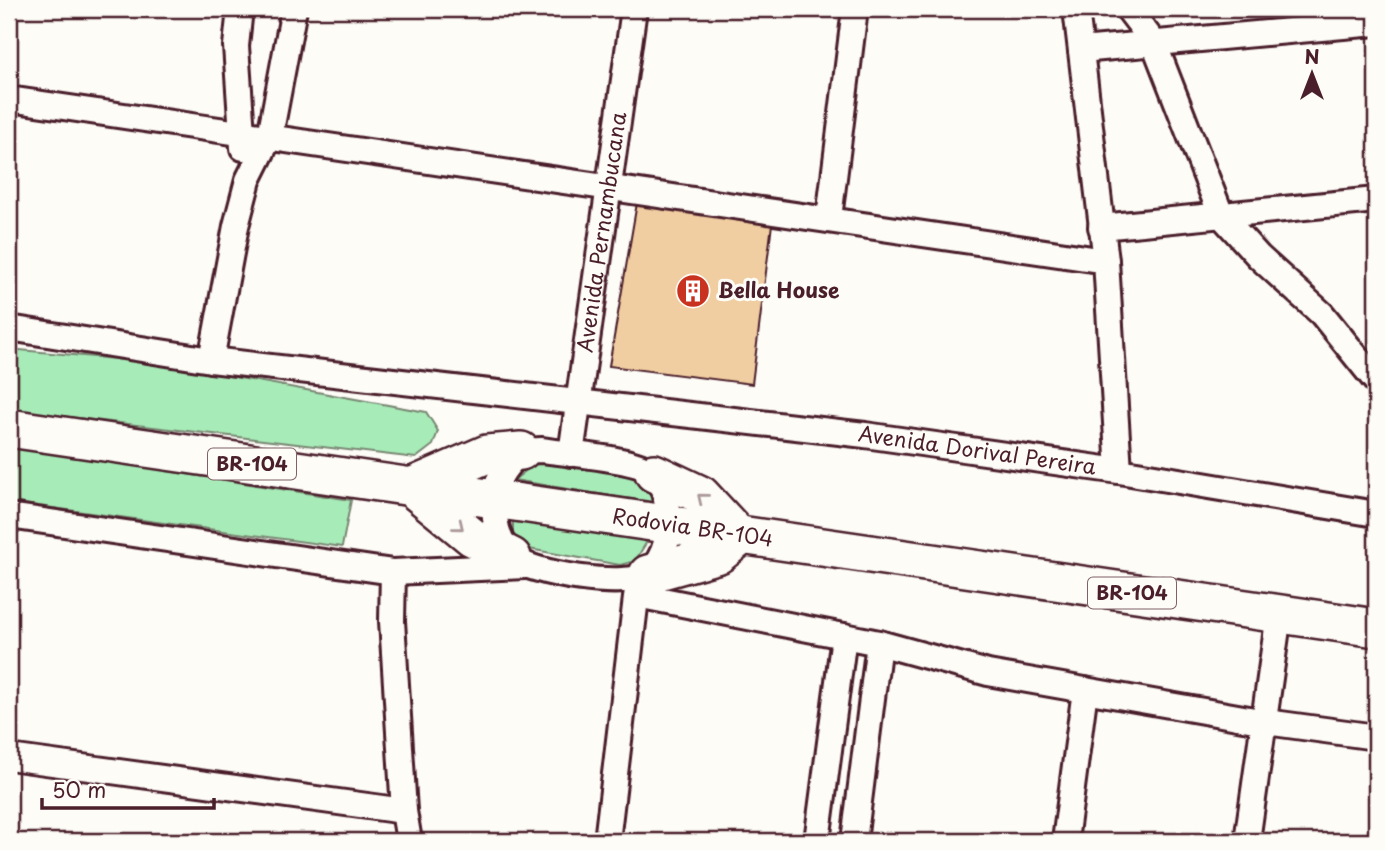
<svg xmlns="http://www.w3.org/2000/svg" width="1385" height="850" viewBox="0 0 1385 850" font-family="'Playpen Sans',sans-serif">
<rect width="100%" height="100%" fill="#fdfcf7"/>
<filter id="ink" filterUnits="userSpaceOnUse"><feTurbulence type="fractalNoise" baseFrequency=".0143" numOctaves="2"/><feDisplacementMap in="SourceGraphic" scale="14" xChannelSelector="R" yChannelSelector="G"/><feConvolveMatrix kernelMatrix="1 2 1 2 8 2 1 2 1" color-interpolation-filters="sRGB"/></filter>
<g filter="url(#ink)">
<path fill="#a7ecb8" stroke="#788672" stroke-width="2" d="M9,349l149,14 268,49 12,19 -5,14 -17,13 -407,-48z
M9,446l342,54 -9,47 -333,-45z
M542,458l101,17 16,29 -145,-24z
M513,519l135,21 -13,21 -15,4 -91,-16 -16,-15z"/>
<path fill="#f0cea1" stroke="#4a1f2b" stroke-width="2" d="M638,197l135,19 -21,168 -143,-18z"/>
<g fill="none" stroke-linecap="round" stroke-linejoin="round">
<g stroke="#4a1f2b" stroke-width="30">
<g id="minor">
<path d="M240,9l-4,37 7,102"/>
<path d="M1076,9l30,252 13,210"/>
<path d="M1128,9l26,34 67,172 38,42 63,57 54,67"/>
<path d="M1081,50l295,-27"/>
<path d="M9,99l1097,162"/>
<path d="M829,218l26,-209"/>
<path d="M1101,227l275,-27"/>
<path id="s1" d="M9,328l202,32 654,75 254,36 257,43"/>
<path d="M211,360l25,-134 12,-46 22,-44 24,-127"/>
<path d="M542,450c23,4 100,8 113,25 8,9 11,23 13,34 4,21 -3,48 -19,64 -18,17 -122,1 -138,-17 -17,-19 -21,-52 -12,-76 3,-10 14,-21 22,-29z"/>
<path id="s2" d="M571,454l63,-445"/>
<path d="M9,516l384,56"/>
<path d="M637,595l242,48 109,30 278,49 110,15"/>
<path d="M9,757l395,54"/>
<path d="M409,841l-5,-30 -12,-190 1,-49 132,-6"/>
<path d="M607,841l31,-260"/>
<path d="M817,841l27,-205"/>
<path d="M854,841l25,-198"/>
<path d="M1065,841l20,-151"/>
<path d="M1247,841l32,-227"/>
</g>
</g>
<g stroke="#4a1f2b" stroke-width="42">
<g id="highway">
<path id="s3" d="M9,428l1367,200"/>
<path d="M512,557l-40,-20 -61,-50 76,-33 34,-3"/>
<path d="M648,574l71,-20 21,-17 -39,-42 -47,-22"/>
</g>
</g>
<use href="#minor" stroke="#fdfcf7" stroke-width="24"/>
<use href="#highway" stroke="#fdfcf7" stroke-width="37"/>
</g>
<defs><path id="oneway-chevron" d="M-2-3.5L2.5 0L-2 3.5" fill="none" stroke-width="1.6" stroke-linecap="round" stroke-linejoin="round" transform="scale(1.75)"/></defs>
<g stroke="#ac999b">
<use href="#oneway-chevron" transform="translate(702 498) rotate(-141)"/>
<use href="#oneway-chevron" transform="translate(459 526) rotate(39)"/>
</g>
</g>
<defs>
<g id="building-disc" transform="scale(1.75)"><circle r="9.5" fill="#c8321e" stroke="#fdfcf7"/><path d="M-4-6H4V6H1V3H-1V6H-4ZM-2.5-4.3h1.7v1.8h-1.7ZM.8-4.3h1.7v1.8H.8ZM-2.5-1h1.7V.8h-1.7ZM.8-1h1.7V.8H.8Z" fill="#fff"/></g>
</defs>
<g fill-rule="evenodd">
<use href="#building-disc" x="693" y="291"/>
</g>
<g text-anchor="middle" stroke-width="6" stroke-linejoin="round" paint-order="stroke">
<g fill="#fdfcf7" stroke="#806168" stroke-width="2">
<rect x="208" y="448.5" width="88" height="31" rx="5"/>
<rect x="1088" y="577.5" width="88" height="31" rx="5"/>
</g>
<g font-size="19" font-weight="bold" fill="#4a1f2b">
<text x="252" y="471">BR-104</text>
<text x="1132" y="600">BR-104</text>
</g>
<g font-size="21" fill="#4a1f2b" stroke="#fdfcf7">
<text dy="7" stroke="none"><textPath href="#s2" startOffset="224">Avenida Pernambucana</textPath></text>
<text dy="7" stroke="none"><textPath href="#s1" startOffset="976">Avenida Dorival Pereira</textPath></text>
<text dy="7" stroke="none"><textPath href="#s3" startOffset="691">Rodovia BR-104</textPath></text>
</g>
<g font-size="21" font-weight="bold" fill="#4a1f2b" stroke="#fdfcf7" text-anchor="start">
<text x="718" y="298">Bella House</text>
</g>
</g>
<rect width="1385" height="850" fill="none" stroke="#fdfcf7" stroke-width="35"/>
<rect x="18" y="18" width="1350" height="815" fill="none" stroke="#4a1f2b" stroke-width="2.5" filter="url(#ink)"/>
<g transform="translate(1312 74)" stroke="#fdfcf7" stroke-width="5" paint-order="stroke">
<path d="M0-5L12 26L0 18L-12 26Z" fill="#4a1f2b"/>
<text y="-10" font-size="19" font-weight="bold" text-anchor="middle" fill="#4a1f2b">N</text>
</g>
<path d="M42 798v10h172v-10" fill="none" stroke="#4a1f2b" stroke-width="3.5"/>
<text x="52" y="798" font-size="21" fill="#4a1f2b" stroke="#fdfcf7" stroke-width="5" paint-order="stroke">50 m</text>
</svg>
